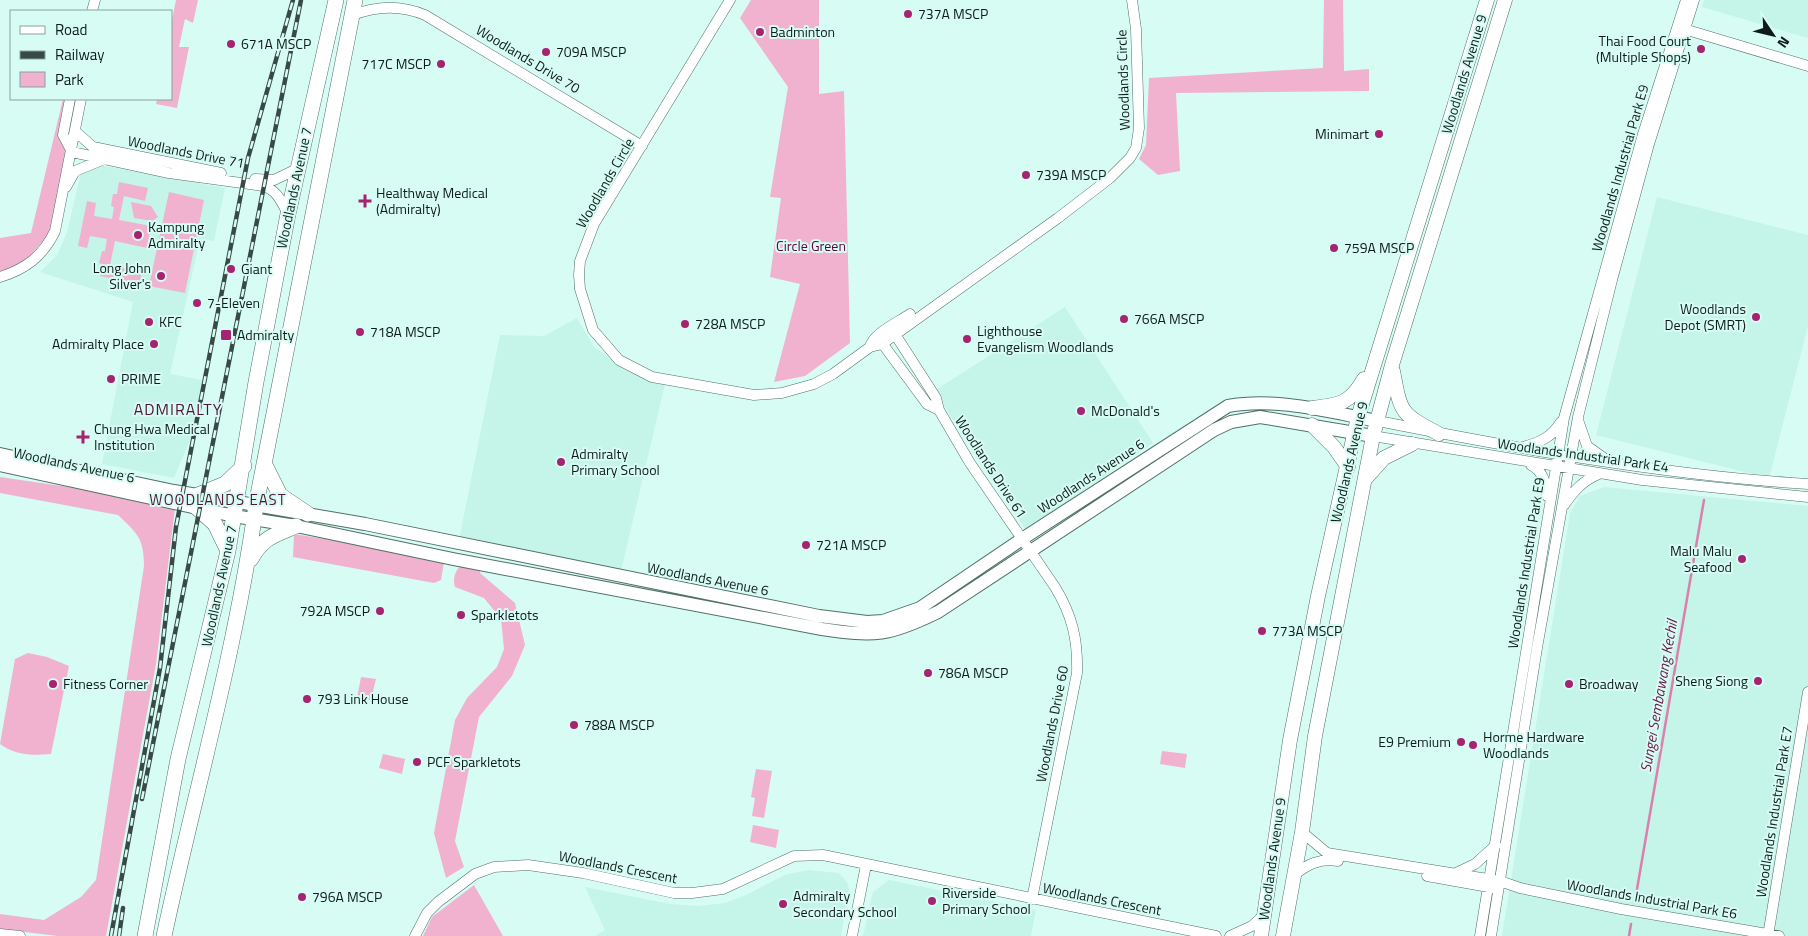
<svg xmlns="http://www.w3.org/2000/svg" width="1808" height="936" viewBox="0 0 1808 936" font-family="'Titillium Web',sans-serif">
<rect width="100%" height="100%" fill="#d7fcf3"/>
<path fill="#c5f4e8" d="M1704,0h104v38l-106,-31z
M88,165h11l126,23 -11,53 -14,-2 -30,135 32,6 -10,55 -18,43 -72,-14 31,-162 -93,-30 17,-17 10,-22 13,-57z
M1657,197l151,38v91l-39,152 -173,-43z
M1065,307l88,136 -127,87 -92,-139z
M577,318l17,29 35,25 36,12 -44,187 -162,-31 41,-205 44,1z
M1604,487l204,19v430h-306l68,-423 10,-17z
M808,870l31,3 8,9 2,7 -8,47h-246l10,-6 -20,-43 85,17 28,2 27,-3 21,-8 39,-20z
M889,880l147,30 -5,26h-168l10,-44z"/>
<path fill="#f0b2cf" d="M176,0h22l-5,23 -8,-4 -6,28h10l-12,61 -21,-4 1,-5h14v-74z
M751,0h68v94l25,-3 6,252 -45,33 -31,6 26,-98 -30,-7 11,-79 -11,-1 18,-110 -48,-69z
M1324,0h19l1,71 25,-2v22l-193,2 4,78 -22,4 -19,-16 7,-14 3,-67 174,-10z
M63,99h14l-28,135 -22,25 -12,9 -15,4v-34l31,-5z
M119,182l29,6 -3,13 -21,-5 -5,24 32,6 -4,22 -32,-7 -5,24 32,7 -3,12 -39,-8 2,-12 -3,-1 3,-12h3l2,-12 -17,-3 -3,12 -9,-2 9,-45 9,2 -2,13 18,3 2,-12 -3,-1 2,-12h4z
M169,192l35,8 -19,93 -36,-7z
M131,202l20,4 7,11 -6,4 -18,-3z
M0,477l96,14 79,17 -19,156 -50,272h-48l-58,-7v-15l44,6 37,-23 15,-17 48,-314c0,-28 -7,-33 -26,-51l-118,-22z
M294,534l146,24 4,4 -3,18 -7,3 -141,-26z
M464,563l17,3 -1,7 35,30 10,42 -13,31 -33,41 -24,124 9,26 -18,11 -12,-45 21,-113 12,-22 30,-31 7,-18 -3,-30 -17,-21 -29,-11c-3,-9 1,-19 9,-24z
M28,653l19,4 22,9 -18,88c-19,2 -36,1 -51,-10l15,-85z
M361,677l15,2 -5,21 -14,-2z
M1162,751l25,3 -2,14 -25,-4z
M383,754l22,5 -3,15 -23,-6z
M756,769l16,2 -8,47 -12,-2 3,-18 -4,-1z
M753,825l26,5 -3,18 -26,-6z
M474,885l29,51h-80l9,-19z"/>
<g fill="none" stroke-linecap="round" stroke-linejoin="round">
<path stroke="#dd7fae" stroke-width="2.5" d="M1636,895l68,-395
M1629,936l2,-12"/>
<g stroke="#4f7069" stroke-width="11">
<path id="minor" d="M730,0l-136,224 -14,37 -1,14 1,14 13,41 26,30 33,17 102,18 28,-2 32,-9 19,-10 37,-27 12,-3 176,-126 52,-40 20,-20 6,-10 3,-20 -3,-99 -4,-29
M92,11l3,-11
M353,15c23,-9 48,-10 72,0l217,131
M1684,29l124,37
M70,99l-7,36 9,17 97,21 94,13c14,4 18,15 25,28
M75,131l18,16 128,26
M255,179l19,1 23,-11
M66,187l9,-16 27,-11
M0,277c26,-8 43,-21 55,-46l26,-132
M891,328l45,70 3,12 31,53 85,124c17,28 23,52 22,86l-45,226
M879,339l48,65 12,6
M870,347c3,-14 29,-25 40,-33
M1578,420l9,26 17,12
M1378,421c142,28 285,54 430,63
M1373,436l269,44 166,17
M1523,447c17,-5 28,-9 38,-25
M1531,465c12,6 15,18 16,31
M1564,505c10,-14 18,-24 35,-31
M1302,832l25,21 173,28 20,7 101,21 158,27
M1456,873l19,-9 21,-19
M1294,875c14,-11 26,-17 44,-14
M1427,876l67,12
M0,934l20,2
M415,936l12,-23 11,-11 37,-28 19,-7 34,-2 55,8 91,20h18l31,-4 71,-33 29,-1 393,81
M852,936l14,-71
M1230,936l22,-10 12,-11
M1480,936l84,-518 79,-284 43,-134
M1491,936l46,-288 41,-231 34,-137 37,-136 45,-144
M1768,936l40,-244"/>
</g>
<g stroke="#4f7069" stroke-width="14">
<path id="tertiary" d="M0,454l174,37 191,33 454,92 48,6 16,-1 37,-13 102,-69 206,-133c49,-9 101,6 150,15
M0,465l234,51 62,10 157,33 369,70c53,8 67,7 116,-17l276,-182 17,-8 29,-5 113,19"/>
</g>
<g stroke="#4f7069" stroke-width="15">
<path id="secondary" d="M1393,371c8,43 7,42 46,63
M1312,408c27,-3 38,-4 52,-29
M1312,425l22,22 14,20
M1367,477l17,-19 28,-14
M1261,936l29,-196 28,-144 40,-179 129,-417
M1283,936l19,-104 13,-96 58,-300 19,-71 113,-365"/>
</g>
<g stroke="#4f7069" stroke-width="16">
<path id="primary" d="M264,463l16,32 28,19
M198,495l27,-11 19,-18
M196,507l19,17 13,27
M251,559c12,-22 24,-24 45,-33
M145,936l33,-177 50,-208 28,-169 32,-168 48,-214
M164,936c31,-144 72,-286 92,-431l99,-505"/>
</g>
<use href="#minor" stroke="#fff" stroke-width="10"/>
<use href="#tertiary" stroke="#fff" stroke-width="12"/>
<use href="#secondary" stroke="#fff" stroke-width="14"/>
<use href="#primary" stroke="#fff" stroke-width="15"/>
<g stroke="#374a46" stroke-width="4.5">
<path id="rail" d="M142,799l159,-799
M111,936l49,-268 16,-141 72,-369 45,-158
M119,936l4,-28"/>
</g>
<use href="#rail" stroke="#d7fcf3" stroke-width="2.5" stroke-dasharray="8" stroke-linecap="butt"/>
</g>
<g fill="#a52371" stroke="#d7fcf3" stroke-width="2">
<circle cx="908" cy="14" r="5"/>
<circle cx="760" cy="32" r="5"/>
<circle cx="231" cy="44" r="5"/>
<circle cx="1701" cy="49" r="5"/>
<circle cx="546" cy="52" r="5"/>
<circle cx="441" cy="64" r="5"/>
<circle cx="1379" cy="134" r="5"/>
<circle cx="1026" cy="175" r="5"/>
<path d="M362.5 193.5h5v5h5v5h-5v5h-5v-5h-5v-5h5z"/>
<circle cx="138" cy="235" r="5"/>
<circle cx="1334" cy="248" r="5"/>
<circle cx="231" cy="269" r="5"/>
<circle cx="161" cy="276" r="5"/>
<circle cx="197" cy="303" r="5"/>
<circle cx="1756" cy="317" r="5"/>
<circle cx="1124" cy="319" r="5"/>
<circle cx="149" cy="322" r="5"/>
<circle cx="685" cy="324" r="5"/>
<circle cx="360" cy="332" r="5"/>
<rect x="220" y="329" width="12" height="12" rx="2.5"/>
<circle cx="967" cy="339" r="5"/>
<circle cx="154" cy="344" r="5"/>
<circle cx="111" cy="379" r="5"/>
<circle cx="1081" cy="411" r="5"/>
<path d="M80.5 429.5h5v5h5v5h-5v5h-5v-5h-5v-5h5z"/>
<circle cx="561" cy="462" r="5"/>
<circle cx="806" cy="545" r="5"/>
<circle cx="1742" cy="559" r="5"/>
<circle cx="380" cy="611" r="5"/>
<circle cx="461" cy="615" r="5"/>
<circle cx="1262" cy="631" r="5"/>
<circle cx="928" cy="673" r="5"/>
<circle cx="1758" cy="681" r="5"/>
<circle cx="53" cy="684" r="5"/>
<circle cx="1569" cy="684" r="5"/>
<circle cx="307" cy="699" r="5"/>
<circle cx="574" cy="725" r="5"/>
<circle cx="1461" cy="742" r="5"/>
<circle cx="1473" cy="745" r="5"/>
<circle cx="417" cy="762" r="5"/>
<circle cx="302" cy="897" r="5"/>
<circle cx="932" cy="901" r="5"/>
<circle cx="783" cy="904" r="5"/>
</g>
<g text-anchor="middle" stroke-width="4" stroke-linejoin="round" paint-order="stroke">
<g font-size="14" fill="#0e1c19" stroke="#d7fcf3" text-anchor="start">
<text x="918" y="19">737A MSCP</text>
<text x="770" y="37">Badminton</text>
<text x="1691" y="46" text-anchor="end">Thai Food Court<tspan x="1691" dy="16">(Multiple Shops)</tspan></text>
<text x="241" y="49">671A MSCP</text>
<text x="556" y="57">709A MSCP</text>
<text x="431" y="69" text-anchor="end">717C MSCP</text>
<text x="1369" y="139" text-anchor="end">Minimart</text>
<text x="1036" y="180">739A MSCP</text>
<text x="376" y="198">Healthway Medical<tspan x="376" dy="16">(Admiralty)</tspan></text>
<text x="148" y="232">Kampung<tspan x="148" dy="16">Admiralty</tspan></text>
<text x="1344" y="253">759A MSCP</text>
<text x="151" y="273" text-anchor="end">Long John<tspan x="151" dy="16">Silver's</tspan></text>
<text x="241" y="274">Giant</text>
<text x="207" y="308">7-Eleven</text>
<text x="1746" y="314" text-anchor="end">Woodlands<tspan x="1746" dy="16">Depot (SMRT)</tspan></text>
<text x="1134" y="324">766A MSCP</text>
<text x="159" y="327">KFC</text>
<text x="695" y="329">728A MSCP</text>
<text x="977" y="336">Lighthouse<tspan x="977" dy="16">Evangelism Woodlands</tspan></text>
<text x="370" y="337">718A MSCP</text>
<text x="237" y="340">Admiralty</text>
<text x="144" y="349" text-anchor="end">Admiralty Place</text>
<text x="121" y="384">PRIME</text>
<text x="1091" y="416">McDonald's</text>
<text x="94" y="434">Chung Hwa Medical<tspan x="94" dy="16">Institution</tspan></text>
<text x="571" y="459">Admiralty<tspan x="571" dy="16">Primary School</tspan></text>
<text x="816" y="550">721A MSCP</text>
<text x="1732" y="556" text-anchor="end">Malu Malu<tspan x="1732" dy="16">Seafood</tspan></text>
<text x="370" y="616" text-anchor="end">792A MSCP</text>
<text x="471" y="620">Sparkletots</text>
<text x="1272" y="636">773A MSCP</text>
<text x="938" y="678">786A MSCP</text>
<text x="1748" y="686" text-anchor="end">Sheng Siong</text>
<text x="63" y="689">Fitness Corner</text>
<text x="1579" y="689">Broadway</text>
<text x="317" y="704">793 Link House</text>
<text x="584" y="730">788A MSCP</text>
<text x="1483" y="742">Horme Hardware<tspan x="1483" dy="16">Woodlands</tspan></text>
<text x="1451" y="747" text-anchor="end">E9 Premium</text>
<text x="427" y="767">PCF Sparkletots</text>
<text x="942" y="898">Riverside<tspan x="942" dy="16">Primary School</tspan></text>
<text x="793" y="901">Admiralty<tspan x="793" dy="16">Secondary School</tspan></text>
<text x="312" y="902">796A MSCP</text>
</g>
<g font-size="14" fill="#0e1c19" stroke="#d7fcf3">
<text transform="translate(528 59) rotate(31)" y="5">Woodlands Drive 70</text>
<text transform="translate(1464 74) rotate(-73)" y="5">Woodlands Avenue 9</text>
<text transform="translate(1123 80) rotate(-92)" y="5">Woodlands Circle</text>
<text transform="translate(186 152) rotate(11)" y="5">Woodlands Drive 71</text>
<text transform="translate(1620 168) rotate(-74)" y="5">Woodlands Industrial Park E9</text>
<text transform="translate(605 183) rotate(-60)" y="5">Woodlands Circle</text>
<text transform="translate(294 188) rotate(-78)" y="5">Woodlands Avenue 7</text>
<text transform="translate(1583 455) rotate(8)" y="5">Woodlands Industrial Park E4</text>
<text transform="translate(1349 462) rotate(-77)" y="5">Woodlands Avenue 9</text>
<text transform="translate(74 465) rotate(12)" y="5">Woodlands Avenue 6</text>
<text transform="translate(991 467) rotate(57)" y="5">Woodlands Drive 61</text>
<text transform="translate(1091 476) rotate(-33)" y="5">Woodlands Avenue 6</text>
<text transform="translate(1526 563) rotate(-81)" y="5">Woodlands Industrial Park E9</text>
<text transform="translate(708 579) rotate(11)" y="5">Woodlands Avenue 6</text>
<text transform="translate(219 586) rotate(-78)" y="5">Woodlands Avenue 7</text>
<text transform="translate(1052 724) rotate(-79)" y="5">Woodlands Drive 60</text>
<text transform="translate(1774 812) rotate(-81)" y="5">Woodlands Industrial Park E7</text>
<text transform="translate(1272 859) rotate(-82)" y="5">Woodlands Avenue 9</text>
<text transform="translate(618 867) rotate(11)" y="5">Woodlands Crescent</text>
<text transform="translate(1102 899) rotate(11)" y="5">Woodlands Crescent</text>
<text transform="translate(1652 899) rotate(10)" y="5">Woodlands Industrial Park E6</text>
</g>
<g font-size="14" fill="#5b033b" stroke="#d7fcf3">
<text x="811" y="251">Circle Green</text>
</g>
<g font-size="15" letter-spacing="1" fill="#521437" stroke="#d7fcf3">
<text x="218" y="505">WOODLANDS EAST</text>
</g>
<g font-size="15" font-style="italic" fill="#691547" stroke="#d7fcf3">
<text transform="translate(1659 696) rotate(-80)" y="5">Sungei Sembawang Kechil</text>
</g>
<g font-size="16" letter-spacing="1" fill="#521437" stroke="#d7fcf3">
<text x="178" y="415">ADMIRALTY</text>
</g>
</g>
<rect x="10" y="10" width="162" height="90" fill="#d7fcf3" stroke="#87a29c"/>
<rect x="20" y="26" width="25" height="8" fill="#ffffff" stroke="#87a29c"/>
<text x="55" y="35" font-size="15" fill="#0e1c19">Road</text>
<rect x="20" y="51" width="25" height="8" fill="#374a46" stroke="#87a29c"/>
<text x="55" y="60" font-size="15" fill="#0e1c19">Railway</text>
<rect x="20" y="72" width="25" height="15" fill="#f0b2cf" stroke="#87a29c"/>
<text x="55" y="85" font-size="15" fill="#0e1c19">Park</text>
<g transform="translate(1773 35) rotate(125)" stroke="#d7fcf3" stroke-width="4" paint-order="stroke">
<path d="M0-4L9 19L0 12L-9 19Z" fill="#0e1c19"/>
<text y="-8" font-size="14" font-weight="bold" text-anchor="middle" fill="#0e1c19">N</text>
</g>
</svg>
